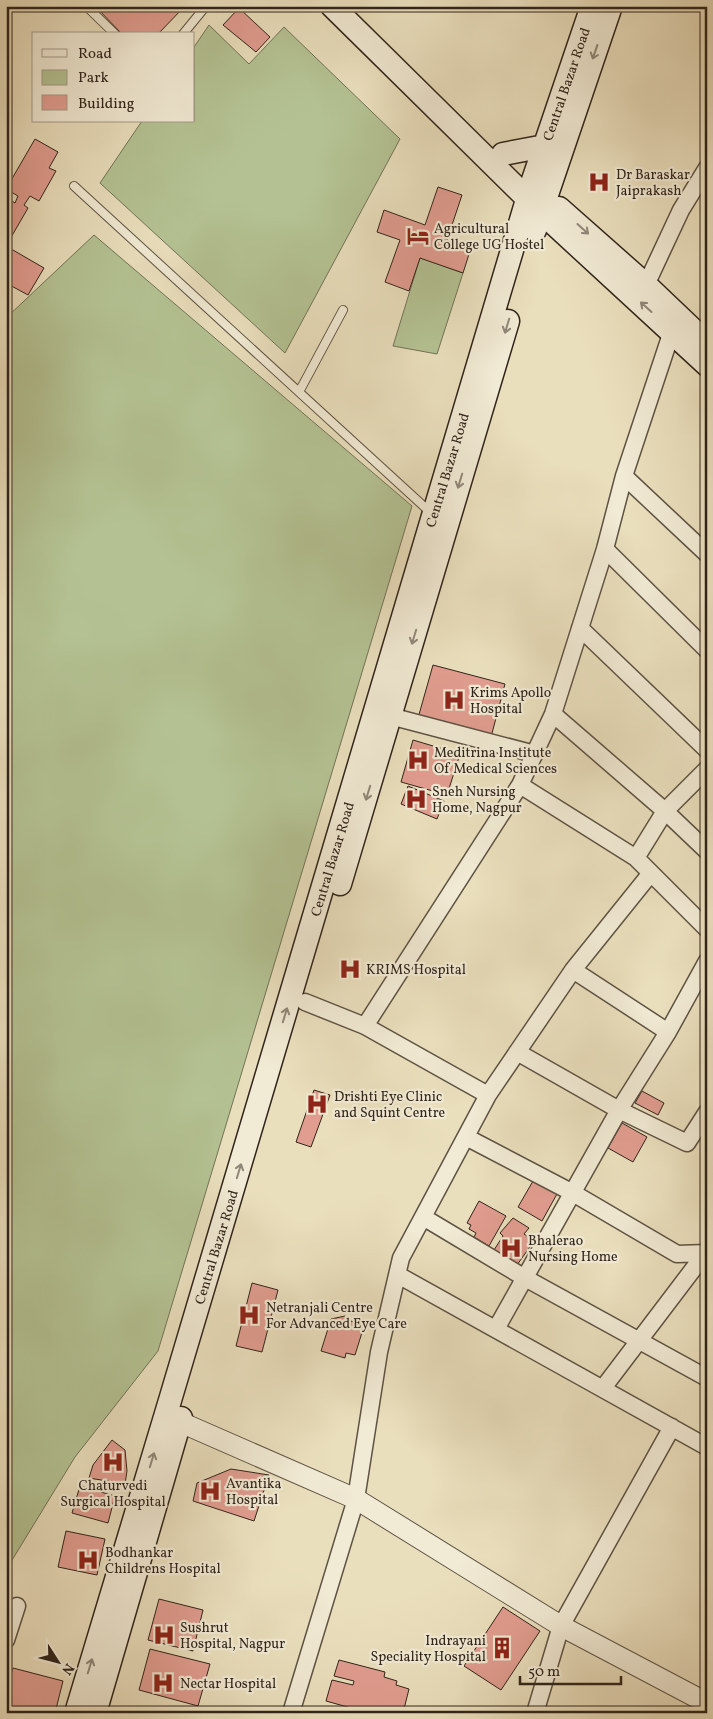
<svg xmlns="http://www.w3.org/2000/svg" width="713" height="1719" viewBox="0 0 713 1719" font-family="Vollkorn,serif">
<rect width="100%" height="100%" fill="#eadfbd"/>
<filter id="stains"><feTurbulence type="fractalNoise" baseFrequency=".004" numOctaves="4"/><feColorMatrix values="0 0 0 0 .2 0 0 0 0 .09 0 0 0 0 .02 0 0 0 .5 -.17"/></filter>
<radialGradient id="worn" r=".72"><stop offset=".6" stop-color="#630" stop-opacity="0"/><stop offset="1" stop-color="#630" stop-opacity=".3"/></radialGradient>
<path fill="#b4c293" stroke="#727357" d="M209,25l40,39 35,-37 116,112 -115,214 -185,-170 42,-62h52v-74z
M94,235l318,271 -254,845 -83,106 -69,113v-1252z
M420,258l43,15 -26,81 -44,-8z"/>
<path fill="#e19d90" stroke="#30241b" d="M95,6h90l-27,28h-36z
M239,8l31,29 -14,15 -33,-27z
M35,139l23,13 -9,16 7,3 -17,30 -9,-5 -6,9 4,3 -22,38v-43l3,-4 6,4 3,-7 -12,-7z
M438,187l24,8 -15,45 24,8 -8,25 -43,-15 -11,33 -24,-9 15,-42 -23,-8 7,-22 41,15z
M6,246l38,22 -16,27 -22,-12z
M433,665l72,19 -14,53 -73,-19z
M413,740l47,14 -13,41 -46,-13z
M408,786l36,15 -7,18 -36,-15z
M314,1090l16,5 -19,52 -15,-5z
M642,1091l22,12 -6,12 -23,-12z
M622,1123l25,14 -14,25 -25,-14z
M533,1181l24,13 -15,27 -24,-14z
M479,1201l27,15 -17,30 -15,-9 2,-4 -7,-4 2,-4 -4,-2z
M513,1218l16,10 -5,6 10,7 -17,24 -23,-15 9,-14 -3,-3z
M252,1283l26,7 -16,62 -26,-6z
M345,1316l6,5 13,5 -9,29 -9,-2 -1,5 -24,-7 10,-32z
M112,1440l13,10 2,21 -2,13 -36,-6 4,-13z
M231,1469l38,6 -15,46 -61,-20 4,-18z
M80,1486l35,10 -7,27 -36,-10z
M66,1531l39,8 -8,36 -39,-8z
M159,1599l44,11 -10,41 -45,-11z
M503,1607l37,24 -39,59 -37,-24z
M150,1649l60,15 -12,42 -59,-16z
M339,1660l46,12 -1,5 13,4 -1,4 13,4 -6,24h-34l-43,-12 6,-21 21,5 1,-4 -20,-5z
M13,1668l50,13 -8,32h-49v-21z"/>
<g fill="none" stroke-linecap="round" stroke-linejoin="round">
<g stroke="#5e5344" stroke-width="10">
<path id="service" d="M86,6l29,28
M183,34l23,-28
M74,186l356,326
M299,392l44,-82"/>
</g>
<g stroke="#5e5344" stroke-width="19">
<path id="minor" d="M646,285l35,-75 26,-42
M624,476l83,78
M605,549l102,101
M580,628l127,122
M553,714l112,97 42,40
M390,716l145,38
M520,785l116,73 71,71
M636,858l29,-47 42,-42
M573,970l95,62
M305,1002l60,24 123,69
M365,1026l155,-241 33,-71 52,-165 19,-73 48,-145
M517,1052l102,58 68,33 20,-31
M466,1137l107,56 104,61 30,-1
M423,1217l102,61 182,100
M398,1275l309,172
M496,1329l123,-219 49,-78 39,-71
M603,1388l104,-137
M6,1640l11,-34
M291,1713l65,-214 23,-147 22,-94 87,-163 85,-125 78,-97
M535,1713l26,-87 111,-199"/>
</g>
<g stroke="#5e5344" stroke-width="22">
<path id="tertiary" d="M166,1418l14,4 176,77 205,127 146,77"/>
</g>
<g stroke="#30241b" stroke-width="25">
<path id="secondary" d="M332,6l209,206 166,153
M503,154l42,-8
M559,208l87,77 61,58
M535,230l76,-224
M340,884l168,-563
M76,1713l95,-316 361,-1214 60,-177
M95,1713l86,-295"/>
</g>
<use href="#service" stroke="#f1ead4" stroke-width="8"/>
<use href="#minor" stroke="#f1ead4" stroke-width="16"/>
<use href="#tertiary" stroke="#f1ead4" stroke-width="20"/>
<use href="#secondary" stroke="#f1ead4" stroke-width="22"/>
</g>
<defs><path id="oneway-shaft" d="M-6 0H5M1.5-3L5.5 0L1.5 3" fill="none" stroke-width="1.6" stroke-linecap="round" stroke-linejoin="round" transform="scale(1.25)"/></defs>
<g stroke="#908778">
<use href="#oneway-shaft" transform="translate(595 52) rotate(109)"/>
<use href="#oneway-shaft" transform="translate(583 229) rotate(42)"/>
<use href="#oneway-shaft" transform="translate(646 307) rotate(-138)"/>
<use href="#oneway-shaft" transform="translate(507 326) rotate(107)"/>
<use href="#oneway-shaft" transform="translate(460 481) rotate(107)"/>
<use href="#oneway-shaft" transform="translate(414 637) rotate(107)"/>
<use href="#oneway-shaft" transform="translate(368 793) rotate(107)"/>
<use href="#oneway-shaft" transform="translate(285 1015) rotate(-73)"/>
<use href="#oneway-shaft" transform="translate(239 1171) rotate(-73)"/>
<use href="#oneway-shaft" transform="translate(152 1460) rotate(-73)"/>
<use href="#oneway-shaft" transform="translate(90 1666) rotate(-73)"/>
</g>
<defs>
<g id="hospital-bare" transform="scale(1.725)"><path d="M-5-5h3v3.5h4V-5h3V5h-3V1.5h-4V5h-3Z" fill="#8f2418" stroke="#f1ead4" stroke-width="2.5" paint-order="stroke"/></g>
<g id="hotel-bare" transform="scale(1.725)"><path d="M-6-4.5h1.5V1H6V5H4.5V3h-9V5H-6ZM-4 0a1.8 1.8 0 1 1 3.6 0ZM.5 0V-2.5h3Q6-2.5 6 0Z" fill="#8f2418" stroke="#f1ead4" stroke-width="2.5" paint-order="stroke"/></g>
<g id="building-bare" transform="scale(1.725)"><path d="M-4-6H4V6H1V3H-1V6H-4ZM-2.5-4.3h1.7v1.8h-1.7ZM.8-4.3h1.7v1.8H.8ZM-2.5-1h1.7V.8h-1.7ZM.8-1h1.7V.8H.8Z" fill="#8f2418" stroke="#f1ead4" stroke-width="2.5" paint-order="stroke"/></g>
</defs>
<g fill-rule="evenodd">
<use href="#hospital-bare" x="599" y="182"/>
<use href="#hotel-bare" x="418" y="236"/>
<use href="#hospital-bare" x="454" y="700"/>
<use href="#hospital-bare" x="418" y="760"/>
<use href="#hospital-bare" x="416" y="799"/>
<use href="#hospital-bare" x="350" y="969"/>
<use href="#hospital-bare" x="317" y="1104"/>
<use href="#hospital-bare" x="511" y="1248"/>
<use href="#hospital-bare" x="249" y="1315"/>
<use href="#hospital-bare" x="113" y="1462"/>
<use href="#hospital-bare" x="210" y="1491"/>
<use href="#hospital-bare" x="88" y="1560"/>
<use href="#hospital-bare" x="164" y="1635"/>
<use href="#building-bare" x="502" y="1648"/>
<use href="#hospital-bare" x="163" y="1683"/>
</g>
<g text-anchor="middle" stroke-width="4.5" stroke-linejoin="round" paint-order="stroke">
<g font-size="14" fill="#30241b" stroke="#f1ead4">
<text transform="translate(566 84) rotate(-71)" y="5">Central Bazar Road</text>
<text transform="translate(447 470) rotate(-73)" y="5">Central Bazar Road</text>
<text transform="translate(332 859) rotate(-73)" y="5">Central Bazar Road</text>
<text transform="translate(216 1247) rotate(-73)" y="5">Central Bazar Road</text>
</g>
<g font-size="14" fill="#30241b" stroke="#f1ead4" text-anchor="start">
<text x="616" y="179">Dr Baraskar<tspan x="616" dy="16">Jaiprakash</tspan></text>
<text x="434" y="233">Agricultural<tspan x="434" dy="16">College UG Hostel</tspan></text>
<text x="470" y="697">Krims Apollo<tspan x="470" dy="16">Hospital</tspan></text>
<text x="434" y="757">Meditrina Institute<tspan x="434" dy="16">Of Medical Sciences</tspan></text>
<text x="432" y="796">Sneh Nursing<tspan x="432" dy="16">Home, Nagpur</tspan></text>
<text x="366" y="974">KRIMS Hospital</text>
<text x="334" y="1101">Drishti Eye Clinic<tspan x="334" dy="16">and Squint Centre</tspan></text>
<text x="528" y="1245">Bhalerao<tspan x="528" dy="16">Nursing Home</tspan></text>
<text x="266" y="1312">Netranjali Centre<tspan x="266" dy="16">For Advanced Eye Care</tspan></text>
<text x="226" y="1488">Avantika<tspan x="226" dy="16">Hospital</tspan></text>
<text x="113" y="1490" text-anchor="middle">Chaturvedi<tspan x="113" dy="16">Surgical Hospital</tspan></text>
<text x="105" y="1557">Bodhankar<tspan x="105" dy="16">Childrens Hospital</tspan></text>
<text x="180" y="1632">Sushrut<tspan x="180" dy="16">Hospital, Nagpur</tspan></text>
<text x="486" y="1645" text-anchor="end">Indrayani<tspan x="486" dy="16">Speciality Hospital</tspan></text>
<text x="180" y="1688">Nectar Hospital</text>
</g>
</g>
<rect width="713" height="1719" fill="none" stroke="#eadfbd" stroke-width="25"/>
<rect x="8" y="8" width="698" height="1704" fill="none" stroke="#30241b" stroke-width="2.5"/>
<rect x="12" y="12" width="688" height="1694" fill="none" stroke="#30241b"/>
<rect x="32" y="32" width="162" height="90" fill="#f1ead4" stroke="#a49b8a"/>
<rect x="42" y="49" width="25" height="8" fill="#f1ead4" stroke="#a49b8a"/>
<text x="78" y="58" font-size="15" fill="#30241b">Road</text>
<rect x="42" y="70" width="25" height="15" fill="#b4c293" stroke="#a49b8a"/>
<text x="78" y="82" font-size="15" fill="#30241b">Park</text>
<rect x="42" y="95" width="25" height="15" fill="#e19d90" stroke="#a49b8a"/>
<text x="78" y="108" font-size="15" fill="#30241b">Building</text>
<g transform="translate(58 1662) rotate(126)" stroke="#f1ead4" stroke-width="4" paint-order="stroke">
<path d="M0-4L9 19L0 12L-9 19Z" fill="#30241b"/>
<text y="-8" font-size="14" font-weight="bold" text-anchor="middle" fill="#30241b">N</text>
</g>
<path d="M520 1676v8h101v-8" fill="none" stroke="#30241b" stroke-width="2.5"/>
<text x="528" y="1676" font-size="15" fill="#30241b" stroke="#f1ead4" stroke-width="4" paint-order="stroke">50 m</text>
<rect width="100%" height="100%" filter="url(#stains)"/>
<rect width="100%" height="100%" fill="url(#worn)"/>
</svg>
